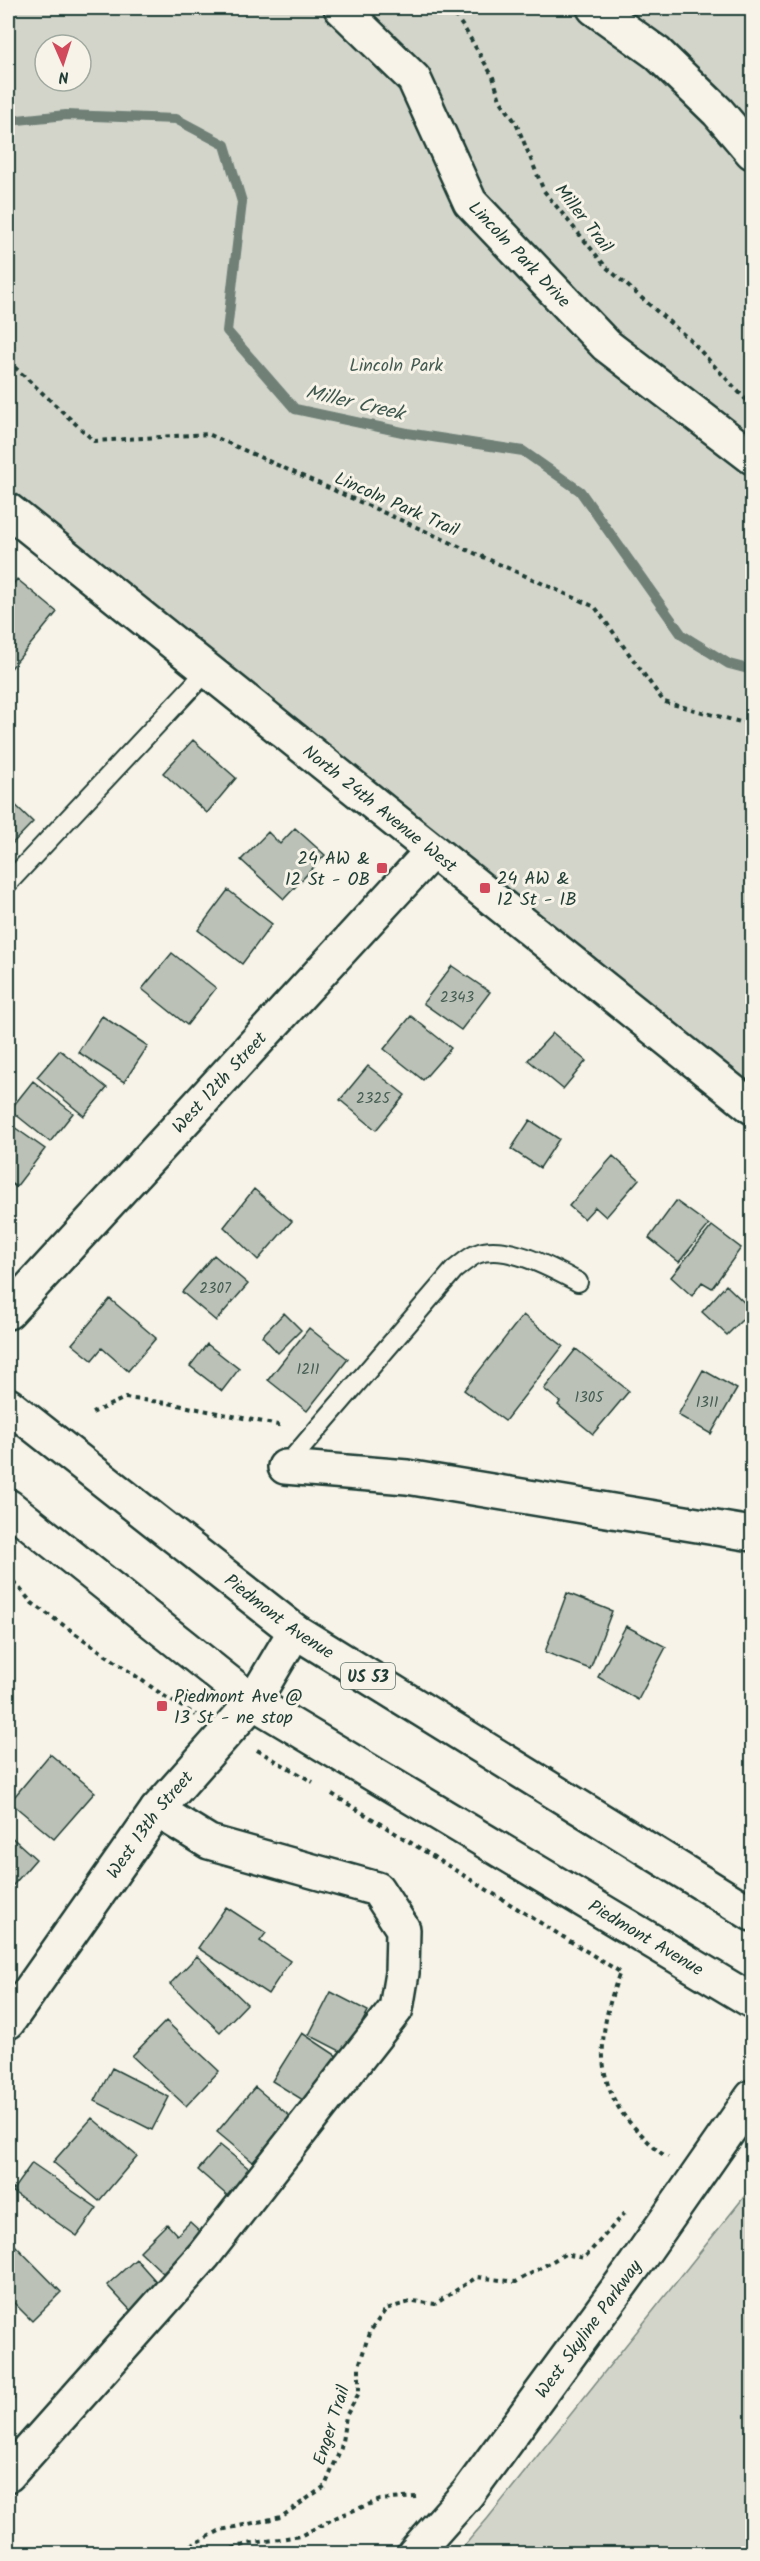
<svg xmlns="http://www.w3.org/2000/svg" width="760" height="2561" viewBox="0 0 760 2561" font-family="Kalam,sans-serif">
<rect width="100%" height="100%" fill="#f7f3e8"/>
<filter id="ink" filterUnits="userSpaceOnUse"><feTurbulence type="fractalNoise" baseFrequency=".0167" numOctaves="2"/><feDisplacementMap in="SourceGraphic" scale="12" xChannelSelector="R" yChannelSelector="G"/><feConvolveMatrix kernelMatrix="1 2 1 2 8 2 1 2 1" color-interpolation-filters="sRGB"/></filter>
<g filter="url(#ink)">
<path fill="#d3d5ca" stroke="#79897f" stroke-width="1.5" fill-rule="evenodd" d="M8,8h744v1099l-744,-597zM45,45h36v36h-36z
M752,2187v366h-294l30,-35z"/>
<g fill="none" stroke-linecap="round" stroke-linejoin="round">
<path stroke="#6f8077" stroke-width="10" d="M8,121l58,-6 110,4 49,26 17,57 -15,129 68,78 112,24 116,18 57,40 102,144 47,29 23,6"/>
</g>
<path fill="#bbc1b6" stroke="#1f3d34" stroke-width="1.5" d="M17,579l40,33 -49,60v-81z
M193,740l43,38 -29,35 -44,-40z
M8,798l25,24 -24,25 -1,-1z
M295,828l30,27 -41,44 -43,-39 27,-28 12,12z
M228,890l44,34 -30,40 -44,-34z
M172,953l44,35 -29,37 -45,-36z
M452,966l38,26 -29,38 -38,-27z
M102,1016l46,30 -24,36 -46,-30z
M411,1016l40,32 -28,32 -39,-31z
M553,1033l33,28 -23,28 -35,-29z
M60,1050l47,38 -23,28 -47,-39z
M368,1066l37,29 -29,35 -36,-30z
M33,1081l40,32 -23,29 -40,-32z
M530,1120l29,19 -19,29 -29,-19z
M14,1127l31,22 -29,38 -8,-6v-45z
M613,1156l26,23 -33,38 -11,-10 -11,12 -15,-13z
M254,1189l38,32 -34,39 -34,-33z
M676,1201l33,24 -30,37 -30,-24z
M712,1226l29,22 -29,40 -10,-6 -10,14 -21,-19z
M214,1255l34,29 -32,37 -34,-29z
M726,1285l26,25 -25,25 -25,-23z
M110,1299l46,39 -28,33 -26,-23 -10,12 -20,-16z
M284,1313l17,17 -23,23 -16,-17z
M523,1315l40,31 -58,75 -41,-31z
M309,1328l39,31 -41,52 -39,-31z
M207,1344l32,25 -17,22 -32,-25z
M576,1349l53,42 -36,43 -35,-29 2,-3 -16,-13z
M703,1370l34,19 -26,45 -33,-19z
M567,1593l45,18 -22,58 -45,-17z
M626,1626l40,21 -28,53 -40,-23z
M50,1754l45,38 -41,47 -44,-37z
M8,1834l28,25 -28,32z
M226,1907l40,26 -6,8 30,20 -22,33 -70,-46z
M197,1956l50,48 -27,28 -50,-48z
M331,1992l37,19 -22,43 -37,-19z
M166,2021l53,50 -33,35 -54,-50z
M302,2033l38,25 -29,47 -39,-24z
M112,2068l57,29 -17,33 -57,-29z
M255,2087l36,30 -38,45 -36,-30z
M92,2118l45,38 -38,45 -46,-39z
M220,2145l32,26 -23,26 -31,-27z
M32,2163l65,45 -20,28 -65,-45z
M190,2222l13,12 -40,39 -23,-22 27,-27 10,11z
M8,2238l53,54 -29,29 -24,-24z
M136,2259l25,28 -29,25 -25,-27z
M8,2391l6,8 -6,6z"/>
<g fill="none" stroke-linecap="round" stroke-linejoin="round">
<g stroke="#1f3d34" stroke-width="22">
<path id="service" d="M8,883l199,-212
M285,1467l169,-197c7,-5 15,-13 23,-16 28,-12 76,15 101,28"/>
</g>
<g stroke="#1f3d34" stroke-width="38">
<g id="minor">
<path id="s1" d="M341,8l73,71 56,123 136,143 146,112"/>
<path d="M594,8l63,45 61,59 34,40"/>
<path id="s2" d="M8,1312l423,-460"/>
<path d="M285,1467l122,10 345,57"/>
<path id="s3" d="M8,2022l149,-212 96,-108 42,-71"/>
<path d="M8,2475l196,-220 192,-246 6,-36 1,-44 -26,-40 -168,-47 -52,-32"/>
</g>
</g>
<g stroke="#1f3d34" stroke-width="38">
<g id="tertiary">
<path id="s4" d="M8,510l744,597"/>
<path id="s5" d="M414,2554l54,-61 167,-228 117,-168"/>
</g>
</g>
<g stroke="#1f3d34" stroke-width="38">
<g id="trunk">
<path id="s6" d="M8,1405l287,226 457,283"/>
<path id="s7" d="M8,1506l245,196 499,299"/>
</g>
</g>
<path stroke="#1f3d34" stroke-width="4" stroke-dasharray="4.5 4.5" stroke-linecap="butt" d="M450,8l16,23 27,46 7,23 16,23 28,68 62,76 84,73 62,66
M8,361l86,80 114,-7 387,173 69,95 88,23
M92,1413l33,-15 43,5 115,23
M8,1575l24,28 135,95 29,17
M257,1750l56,32
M332,1794l288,178c-22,59 -30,115 20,161 9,9 17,19 28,24
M175,2554l46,-24 60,-13 44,-31 16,-38 5,-32 13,-23v-27l10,-33 17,-24 27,-8 22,3 42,-27 39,5 49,-28 19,4 41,-45
M215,2554l32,-10 53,-8 37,-19 43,-17 36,-3"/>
<use href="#service" stroke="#f7f3e8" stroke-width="18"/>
<use href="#minor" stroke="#f7f3e8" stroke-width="33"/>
<use href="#tertiary" stroke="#f7f3e8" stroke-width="33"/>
<use href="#trunk" stroke="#f7f3e8" stroke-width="33"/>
</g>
</g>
<g fill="#d1495b" stroke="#f7f3e8" stroke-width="2">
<rect x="376" y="862" width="12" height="12" rx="3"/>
<rect x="479" y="882" width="12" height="12" rx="3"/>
<rect x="156" y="1700" width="12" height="12" rx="3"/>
</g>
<g text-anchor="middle" stroke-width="6" stroke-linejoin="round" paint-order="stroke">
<g font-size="15" fill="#465e54">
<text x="457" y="1002">2343</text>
<text x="373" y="1103">2325</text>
<text x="215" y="1293">2307</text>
<text x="308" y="1374">1211</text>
<text x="589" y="1402">1305</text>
<text x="707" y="1407">1311</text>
</g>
<rect fill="#f7f3e8" stroke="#60746a" stroke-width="1.5" x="341" y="1663" width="54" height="26" rx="4.5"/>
<g font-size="16" font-weight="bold" fill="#1f3d34">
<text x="368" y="1682">US 53</text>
</g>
<g font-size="18" fill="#1f3d34" stroke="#f7f3e8">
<text transform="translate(584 218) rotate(52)" y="6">Miller Trail</text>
<text dy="6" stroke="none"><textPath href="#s1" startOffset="309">Lincoln Park Drive</textPath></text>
<text transform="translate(397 504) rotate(24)" y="6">Lincoln Park Trail</text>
<text dy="6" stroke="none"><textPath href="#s4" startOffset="477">North 24th Avenue West</textPath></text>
<text dy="6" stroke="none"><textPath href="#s2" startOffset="312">West 12th Street</textPath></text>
<text dy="6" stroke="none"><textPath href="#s6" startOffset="344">Piedmont Avenue</textPath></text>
<text dy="6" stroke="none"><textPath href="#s3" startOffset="243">West 13th Street</textPath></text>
<text dy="6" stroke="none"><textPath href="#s7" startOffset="772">Piedmont Avenue</textPath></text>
<text dy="6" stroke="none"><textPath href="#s5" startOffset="285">West Skyline Parkway</textPath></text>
<text transform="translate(331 2425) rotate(-72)" y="6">Enger Trail</text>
</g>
<g font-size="18" fill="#435b52" stroke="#f7f3e8">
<text x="396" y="371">Lincoln Park</text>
</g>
<g font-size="18" fill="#1f3d34" stroke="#f7f3e8" text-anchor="start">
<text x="370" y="864" text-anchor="end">24 AW &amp;<tspan x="370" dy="21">12 St - OB</tspan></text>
<text x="497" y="884">24 AW &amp;<tspan x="497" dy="21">12 St - IB</tspan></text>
<text x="174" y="1702">Piedmont Ave @<tspan x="174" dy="21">13 St - ne stop</tspan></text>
</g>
<g font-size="20" font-style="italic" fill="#405950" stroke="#f7f3e8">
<text transform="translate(355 402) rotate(13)" y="7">Miller Creek</text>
</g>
</g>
<rect width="760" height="2561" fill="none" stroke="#f7f3e8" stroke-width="30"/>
<rect x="15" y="15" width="730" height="2531" fill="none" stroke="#1f3d34" stroke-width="2" filter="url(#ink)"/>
<g transform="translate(63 63) rotate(177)"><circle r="28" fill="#f7f3e8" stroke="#a1aaa0" stroke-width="1.5"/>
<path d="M0-4.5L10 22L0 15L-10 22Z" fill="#d1495b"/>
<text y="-9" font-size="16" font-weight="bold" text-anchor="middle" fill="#1f3d34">N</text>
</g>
</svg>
